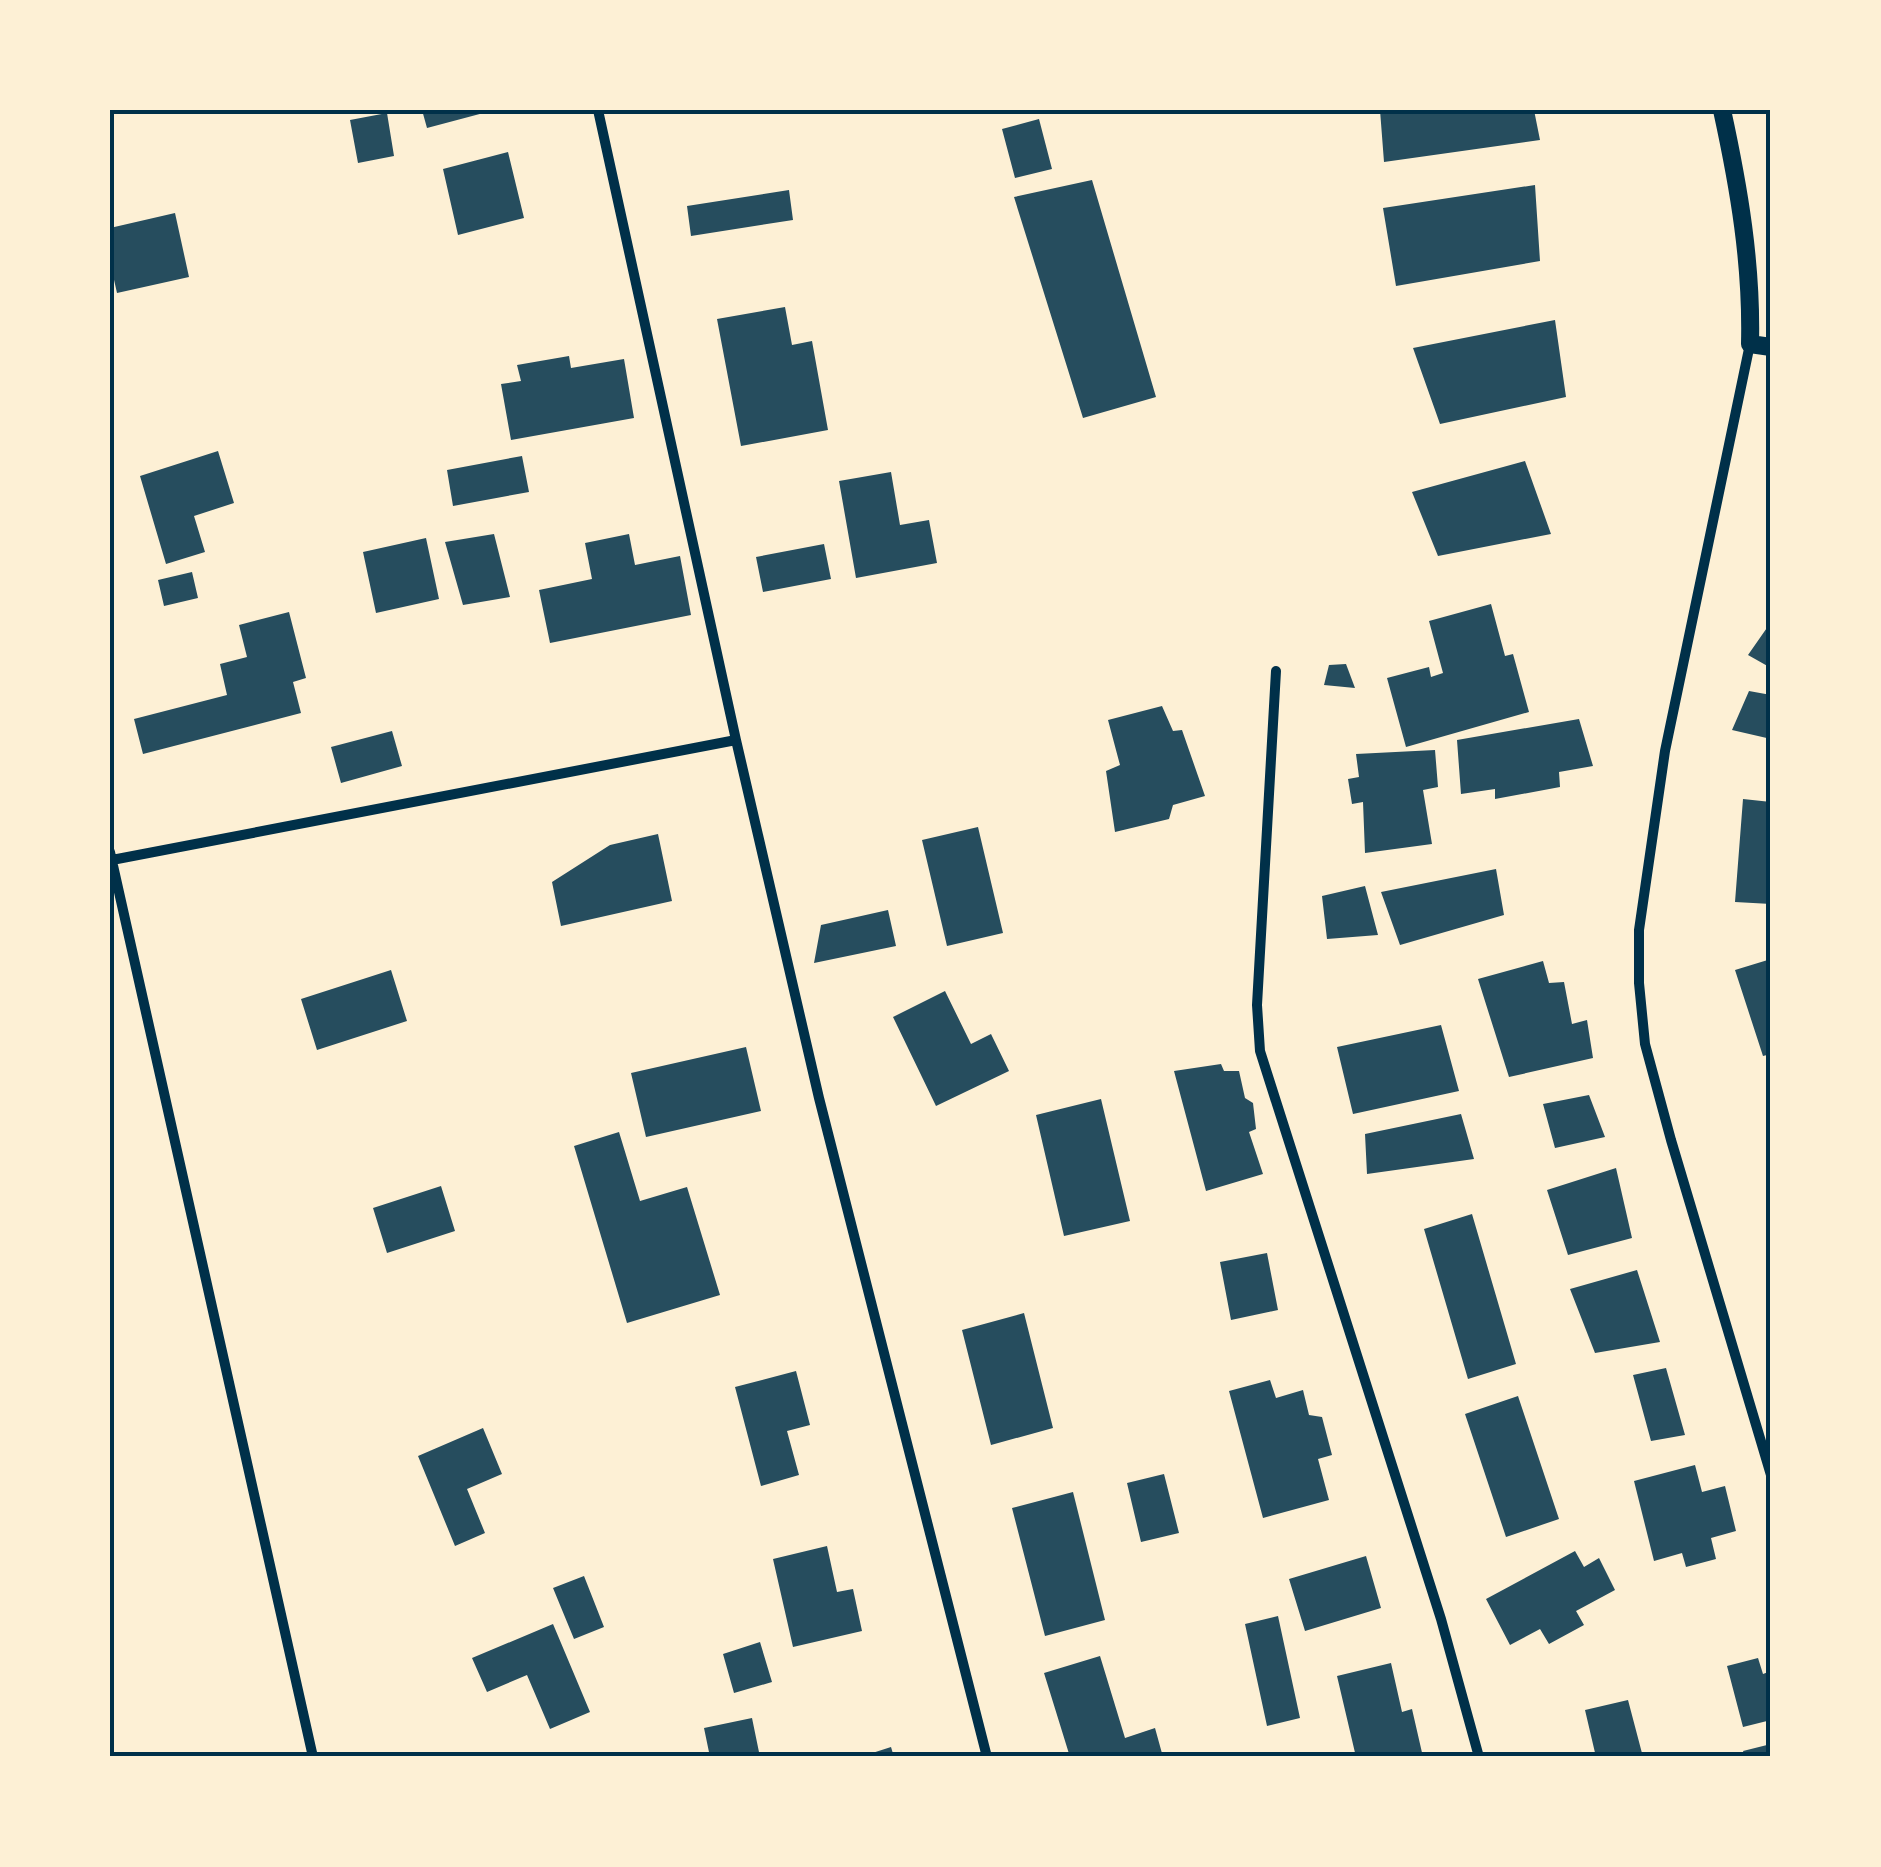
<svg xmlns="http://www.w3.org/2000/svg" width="1881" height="1867" viewBox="0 0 1881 1867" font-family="Lato,sans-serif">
<rect width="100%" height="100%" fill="#fdf0d5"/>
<path fill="#264d5e" d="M422,110h69v1l-64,17z
M1380,110h154l6,30 -156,22z
M387,113l7,43 -36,7 -8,-43z
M1039,119l13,50 -37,9 -13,-49z
M508,152l16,66 -66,17 -15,-66z
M1092,180l64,217 -73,21 -69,-221z
M1535,185l5,76 -144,25 -13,-78z
M789,190l4,30 -102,16 -4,-30z
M175,213l14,64 -72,16 -7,-31v-34z
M785,307l7,38 20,-4 16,89 -87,16 -24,-127z
M1555,320l11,77 -126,27 -27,-76z
M569,356l2,12 53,-9 10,59 -123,22 -10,-56 20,-3 -4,-16z
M218,451l16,52 -40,13 11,36 -39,12 -26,-88z
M522,456l7,36 -76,14 -6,-36z
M1525,461l26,73 -113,22 -26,-64z
M891,472l9,53 29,-5 8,43 -81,15 -17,-97z
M494,534l16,63 -47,8 -18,-63z
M629,534l6,31 45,-9 11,59 -141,28 -11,-53 53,-11 -7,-36z
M426,538l13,61 -63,14 -13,-61z
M824,544l7,35 -68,13 -7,-35z
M192,572l6,26 -34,8 -6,-26z
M1491,604l14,52 8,-2 16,58 -123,35 -19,-69 42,-11 2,10 12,-4 -14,-52z
M289,612l17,66 -13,4 8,31 -158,41 -9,-35 93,-24 -7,-31 27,-7 -8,-32z
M1771,622v46l-23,-13z
M1346,664l9,24 -31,-3 5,-20z
M1749,691l22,4v44l-39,-9z
M1162,706l11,25 9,-1 23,66 -32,9 -4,14 -54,13 -9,-61 14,-6 -12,-45z
M1579,719l14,47 -34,6 1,15 -65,12v-10l-34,5 -4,-54z
M392,731l10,35 -61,17 -10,-36z
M1435,750l3,37 -15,3 9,54 -67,9 -2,-51 -11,2 -4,-25 11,-2 -3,-23z
M1743,799l28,3v102l-36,-2z
M978,827l25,106 -56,13 -25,-106z
M658,834l14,67 -111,25 -9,-44 58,-37z
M1496,869l8,46 -104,30 -19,-53z
M1365,886l13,49 -51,4 -5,-43z
M888,910l8,36 -82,17 7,-38z
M1771,959v95l-8,2 -28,-86z
M1543,961l6,22 15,-1 8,42 15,-4 6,38 -84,19 -31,-98z
M391,970l16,51 -90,29 -16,-51z
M945,991l26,53 20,-10 18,37 -73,35 -43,-89z
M1441,1025l18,66 -106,23 -16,-67z
M746,1047l15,64 -115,26 -15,-64z
M1221,1064l3,7h15l6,27 8,5 3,26 -7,3 14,42 -57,17 -32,-120z
M1589,1095l16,42 -50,11 -12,-44z
M1101,1099l29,122 -66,15 -28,-121z
M1461,1114l13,45 -107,15 -2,-40z
M619,1132l21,69 47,-14 33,108 -93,28 -53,-177z
M1616,1168l16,70 -64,17 -21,-65z
M441,1186l14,45 -68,22 -14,-45z
M1472,1214l44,150 -48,15 -44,-150z
M1267,1253l11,57 -47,10 -11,-58z
M1637,1270l23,72 -65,11 -25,-64z
M1024,1313l29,115 -62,17 -29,-115z
M1666,1368l19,67 -34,6 -18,-66z
M796,1371l14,54 -23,6 12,44 -38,11 -26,-99z
M1270,1380l6,18 27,-8 6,25 13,2 10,38 -14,4 11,41 -66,18 -34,-127z
M1518,1396l41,123 -53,18 -41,-123z
M483,1428l19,46 -35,15 18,44 -30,13 -37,-90z
M1695,1465l7,27 23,-6 11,45 -25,7 5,21 -30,8 -4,-14 -28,8 -20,-80z
M1164,1474l15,59 -38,9 -14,-59z
M1073,1492l32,128 -60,16 -33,-128z
M827,1546l10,46 16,-3 9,42 -69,16 -20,-88z
M1575,1551l9,16 15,-9 16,32 -39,21 8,14 -35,19 -9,-15 -30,16 -24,-46z
M1366,1556l15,52 -76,23 -16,-52z
M584,1576l20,51 -30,12 -21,-51z
M1278,1616l22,102 -33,8 -22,-102z
M553,1624l37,88 -40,17 -23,-54 -40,17 -15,-34z
M760,1642l12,40 -38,11 -11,-39z
M1100,1656l25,82 30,-10 8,29h-93l-26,-84z
M1758,1658l5,16 8,-3v49l-28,7 -16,-61z
M1391,1663l11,49 10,-3 11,48h-67l-19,-81z
M1628,1700l15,57h-47l-11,-47z
M752,1718l8,39h-50l-6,-29z
M1771,1744v13h-26l-2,-6z
M891,1747l3,10h-31v-1z"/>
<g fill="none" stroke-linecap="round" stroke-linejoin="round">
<path stroke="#003049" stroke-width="10" d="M598,110l138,630 83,358 168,659
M1750,344l-85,407 -26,179v53l6,61 26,96 100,335
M1276,671l-19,334 3,46 181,568 38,138
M110,852l203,905
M112,860l624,-120"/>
<path stroke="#003049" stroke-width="18" d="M1722,110c17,78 30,154 28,234l21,3"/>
</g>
<rect width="1881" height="1867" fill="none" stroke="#fdf0d5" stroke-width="225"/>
<rect x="112" y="112" width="1656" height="1642" fill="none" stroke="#003049" stroke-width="4"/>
</svg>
